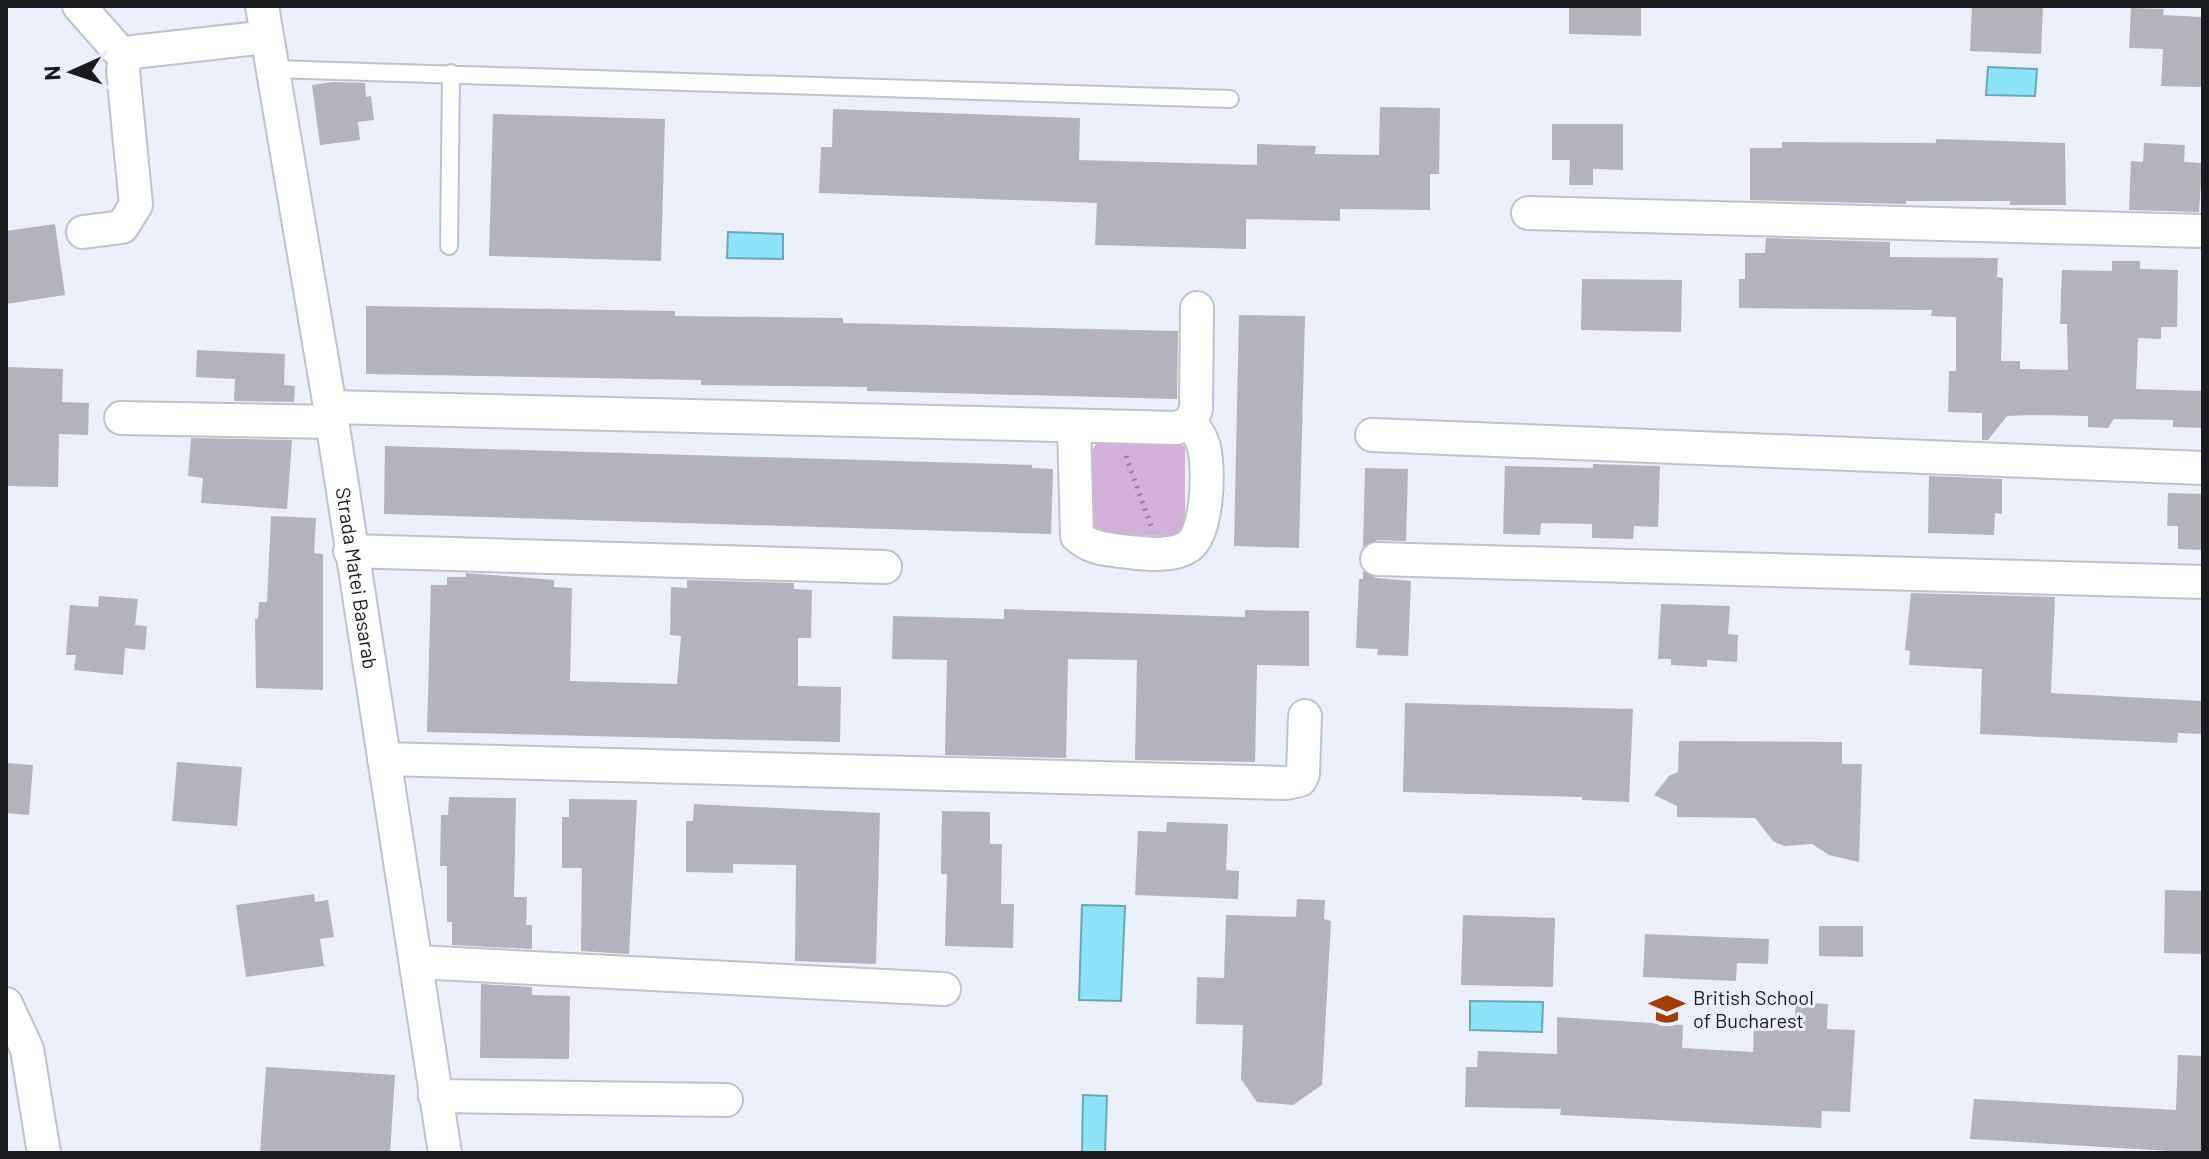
<svg xmlns="http://www.w3.org/2000/svg" width="2209" height="1159" viewBox="0 0 2209 1159" font-family="Barlow,sans-serif">
<rect width="100%" height="100%" fill="#ecf0fa"/>
<path fill="#d3b0d8" d="M1105,441h72l8,6v83l-8,6 -72,-1 -10,-5 -6,-11v-63l7,-12z"/>
<path fill="#8de4f9" stroke="#6aa8b8" stroke-width="2" d="M1988,67l49,2 -2,27 -49,-1z
M728,232l55,2v25l-56,-1z
M1082,905l43,1 -4,95 -42,-1z
M1470,1001l73,1 -1,30 -72,-2z
M1083,1095l24,1 -2,57h-23z"/>
<path fill="#b4b2bc" d="M1569,6h72v30l-72,-2z
M1972,6h71l-2,48 -71,-3z
M2131,8l33,1 -1,6 40,2v70l-42,-1 2,-37 -34,-1z
M334,82l31,1 1,14 5,-1 3,24 -16,2 2,18 -40,5 -8,-60z
M1380,107l60,1 -1,66h-9v36l-90,-1v12l-94,-2v30l-151,-4 2,-42 -278,-10 2,-46h11l1,-38 247,9 -1,42 178,5v-21l59,2 -1,8 64,1z
M493,114l172,5 -4,142 -172,-5z
M1552,124h71v46l-30,-1v16h-24l1,-25h-18z
M1936,139l129,4 1,62h-56v-4h-104v3l-156,-4v-52h32v-6l154,1z
M2144,143l41,2 -1,17 18,1 -3,49 -70,-2 2,-49 12,1z
M55,224l10,71 -59,9v-73z
M1766,238l124,4v15l108,1 -1,19 6,1 -2,83h19v8l48,1 -1,-46h-7l2,-54 50,1v-10h28v8l38,1 -1,57h-16v12l-23,-1 -2,51 67,2v37l-30,-1v-7l-59,-1 -6,9 -20,-1v-11l-59,-1 -22,1 -19,24h-6v-27l-34,-1 1,-41h7v-54l-25,-1 1,-6 -193,-2v-29h6v-26h20z
M1582,279l100,1 -1,52 -100,-2z
M366,306l309,5v5l168,2v5l335,8 -1,68 -310,-8v-4l-166,-2v-5l-335,-6z
M1239,315l66,1 -6,232 -65,-2z
M197,350l88,4 -1,31 11,1 -1,16 -60,-1 1,-22 -39,-2z
M6,367l57,2 -1,33 27,1 -1,32 -29,-1 -1,53 -52,-1z
M191,438l101,2 -5,69 -86,-6 2,-25 -15,-2z
M385,446l647,19v3l21,1 -2,65 -667,-20z
M1593,464l67,2 -2,61 -24,-1 -1,13 -41,-1v-14l-51,-1 -1,12 -37,-1 2,-68 88,2z
M1365,468l43,1 -2,72 -29,-1 -14,7z
M1929,476l73,3v35l-7,-1 -1,22 -66,-2z
M2168,493l35,1v56l-25,-1v-23h-11z
M271,516l45,2 -2,35 9,1v136l-67,-2 -1,-70 3,1 1,-17h8z
M1363,571l13,7 35,3 -3,75 -31,-1 1,-6 -22,-1 3,-69h4z
M466,573l88,7v7l18,1 -2,93 107,3 4,-48 -11,-1 1,-48 16,1v-8l107,3v6l18,1 -1,48h-13v48l43,1 -1,55 -413,-10 4,-147h16v-8h19z
M1911,593l144,4 -4,96 152,8v33l-25,-1 -1,10 -197,-9 2,-65 -73,-4 1,-14 -5,-1z
M99,596l39,3 -3,26 12,1 -2,24 -20,-2 -2,27 -49,-5 2,-15h-10l4,-50 28,2z
M1661,604l69,2 -2,28 10,1 -1,27 -30,-2v7l-36,-2v-6h-13z
M1004,609l241,8v-7l64,1v55l-52,-1 -2,97 -120,-2 2,-100 -69,-1 -2,99 -121,-3 2,-95 -55,-1 1,-43 111,3z
M1405,703l228,6 -4,93 -47,-2v-3l-179,-5z
M1679,741l163,1v22h20l-3,98 -30,-7 -17,-11 -28,2 -11,-5 -18,-23 -78,-1v-11l-23,-11 15,-19 9,-4z
M177,762l65,5 -5,59 -65,-5z
M6,763l27,2 -4,50 -23,-2z
M449,797l67,1 -2,99h13l-1,28h6v24l-80,-4v-23h-5v-56h-7l1,-51h7z
M569,799l68,1 -8,154 -48,-3 1,-83h-20v-51h7z
M694,804l186,9 -4,151 -81,-3 1,-96 -63,-1v9l-47,-1v-51h7z
M942,811l48,1v32h12l-1,60h13l-1,44 -68,-2 2,-72h-6z
M1167,822l61,2 -2,46 13,1 -1,28 -103,-4 3,-64 28,1z
M2165,890l38,1v63l-39,-1z
M314,894l1,8 13,-2 6,37 -14,2 4,27 -78,11 -10,-72z
M1297,899l28,1 -1,19 7,2 -9,164 -29,20 -36,-3 -16,-23 2,-54 -47,-1 1,-47 27,1 2,-63 70,2z
M1463,915l92,3 -2,69 -92,-2z
M1819,926h44v31l-44,-1z
M1645,934l124,5 -1,25 -31,-1 -1,18 -93,-4z
M481,984l51,3v8l38,1 -1,63 -89,-1z
M1796,1002l32,2 -1,25 28,1 -5,82 -28,-1 -1,17 -261,-13 1,-6 -96,-2 1,-40h11l1,-16 79,3v-37l126,8 -1,23 71,4 1,-24 40,3z
M2178,1055l25,1v97l-233,-14 4,-40 202,11z
M266,1067l129,8 -5,78h-130z"/>
<g fill="none" stroke-linecap="round" stroke-linejoin="round">
<g stroke="#bec2cc" stroke-width="20">
<path id="service" d="M273,69l957,30
M449,246l2,-173"/>
</g>
<g stroke="#bec2cc" stroke-width="36">
<g id="minor">
<path d="M79,6l46,52"/>
<path id="s1" d="M262,6l68,401 115,746"/>
<path d="M1528,213l675,18"/>
<path d="M83,232l39,-5 14,-22 -13,-134 2,-13 8,-6 134,-15"/>
<path d="M330,407l847,21 14,-6 5,-13 1,-101"/>
<path d="M121,418l211,4"/>
<path d="M1074,427l3,109c16,14 31,13 52,16 18,2 45,5 60,-6 19,-14 21,-81 14,-102 -2,-7 -8,-15 -12,-22"/>
<path d="M1372,435l831,33"/>
<path d="M350,551l535,16"/>
<path d="M1377,559l826,23"/>
<path d="M384,759l902,24 14,-3 3,-6 2,-58"/>
<path d="M416,962l528,27"/>
<path d="M6,1004l21,45 17,104"/>
<path d="M435,1096l291,4"/>
</g>
</g>
<path stroke="#888a92" stroke-width="5" stroke-dasharray="2 6" stroke-linecap="butt" d="M1126,456l25,70"/>
<use href="#service" stroke="#fff" stroke-width="16"/>
<use href="#minor" stroke="#fff" stroke-width="32"/>
</g>
<defs>
<g id="school-bare" transform="scale(2.76)"><path d="M0-5L7-2L0 1L-7-2ZM-4 1L0 2.5L4 1V4Q0 6-4 4Z" fill="#a23e07" stroke="#ecf0fa" stroke-width="2.5" paint-order="stroke"/></g>
</defs>
<g fill-rule="evenodd">
<use href="#school-bare" x="1667" y="1009"/>
</g>
<g text-anchor="middle" stroke-width="6" stroke-linejoin="round" paint-order="stroke">
<g font-size="20" fill="#1a1b1f" stroke="#ecf0fa">
<text dy="7" stroke="none"><textPath href="#s1" startOffset="580">Strada Matei Basarab</textPath></text>
</g>
<g font-size="20" fill="#1a1b1f" stroke="#ecf0fa" text-anchor="start">
<text x="1693" y="1005">British School<tspan x="1693" dy="23">of Bucharest</tspan></text>
</g>
</g>
<rect width="2209" height="1159" fill="none" stroke="#1a1b1f" stroke-width="16"/>
<g transform="translate(72 72) rotate(267)" stroke="#ecf0fa" stroke-width="6" paint-order="stroke">
<path d="M0-6L14 30L0 20L-14 30Z" fill="#1a1b1f"/>
<text y="-12" font-size="22" font-weight="bold" text-anchor="middle" fill="#1a1b1f">N</text>
</g>
</svg>
